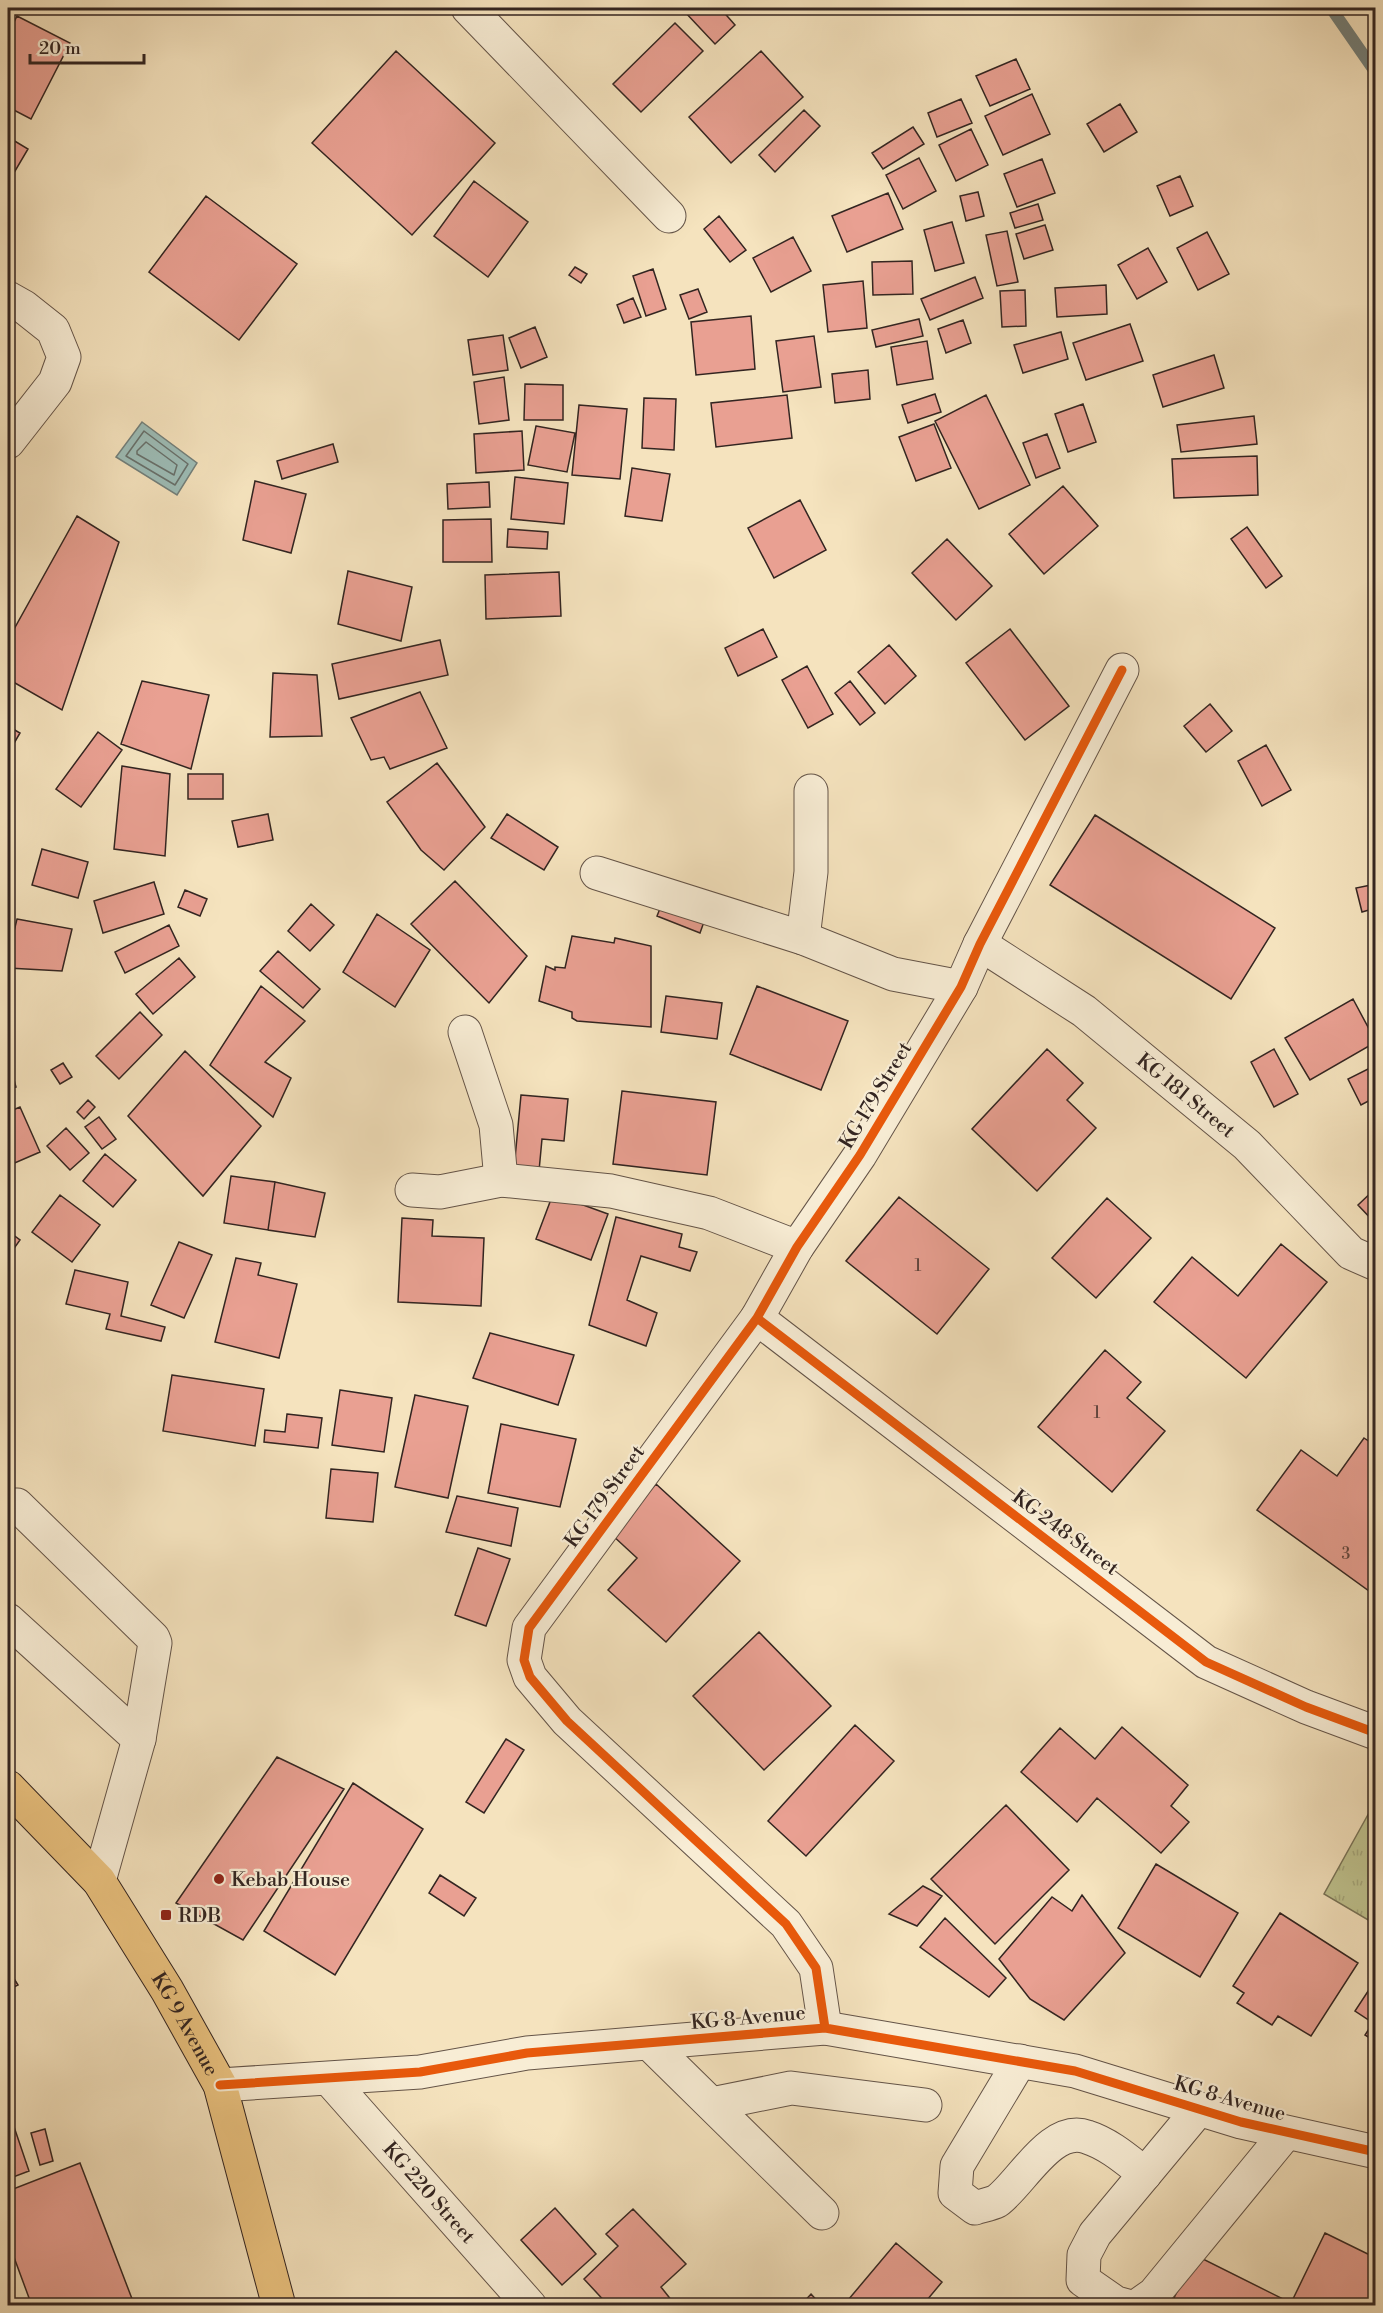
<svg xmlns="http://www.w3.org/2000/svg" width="1383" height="2313" viewBox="0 0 1383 2313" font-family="'Libre Bodoni',serif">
<defs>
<pattern id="grass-tufts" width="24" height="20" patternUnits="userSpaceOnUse" patternTransform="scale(1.5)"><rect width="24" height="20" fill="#bfc38f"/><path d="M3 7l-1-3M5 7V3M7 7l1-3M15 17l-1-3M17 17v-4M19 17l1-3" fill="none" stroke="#a5a77b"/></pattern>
</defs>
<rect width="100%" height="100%" fill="#f5e3be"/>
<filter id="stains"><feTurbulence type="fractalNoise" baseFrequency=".00333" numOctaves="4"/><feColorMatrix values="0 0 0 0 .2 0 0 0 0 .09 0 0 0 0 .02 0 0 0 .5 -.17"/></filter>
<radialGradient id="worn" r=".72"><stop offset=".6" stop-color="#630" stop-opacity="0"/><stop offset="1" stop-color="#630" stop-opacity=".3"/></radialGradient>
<path fill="url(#grass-tufts)" stroke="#797458" stroke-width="1.5" d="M1375,1802l1,122h-1l-51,-30z"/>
<path fill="#9dbdb7" stroke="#73807b" stroke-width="1.5" d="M142,422l55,41 -20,32 -61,-38z"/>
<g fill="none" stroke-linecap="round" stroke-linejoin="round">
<path stroke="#68716c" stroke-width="1.5" d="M144,431l44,33 -13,21 -49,-29z
M146,442l31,23 -3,10 -37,-21v-3z"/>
<path stroke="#73807b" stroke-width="12" d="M1331,8l45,65"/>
</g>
<path fill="#e9a092" stroke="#332521" stroke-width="1.5" d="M687,8h33l15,17 -20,19 -31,-33z
M17,16l53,27 -39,76 -23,-12v-72z
M675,23l28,28 -62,61 -28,-28z
M396,51l99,92 -83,92 -100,-92z
M761,51l42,46 -72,66 -42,-46z
M1016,59l14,30 -40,17 -14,-30z
M1032,94l18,40 -47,21 -18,-39z
M961,99l11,24 -35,14 -9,-24z
M1120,104l17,28 -33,20 -17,-28z
M804,110l16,16 -45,46 -16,-17z
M913,127l11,17 -41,25 -11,-16z
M971,129l17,36 -32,16 -17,-36z
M8,137l20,12 -20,34z
M919,158l17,33 -33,18 -17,-34z
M1042,159l13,34 -38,14 -13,-33z
M1180,176l13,30 -23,10 -13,-30z
M474,181l54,41 -40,55 -54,-41z
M978,192l6,24 -18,5 -6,-25z
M888,193l15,36 -56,23 -15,-36z
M206,196l91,68 -58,76 -90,-68z
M1038,204l5,16 -28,8 -5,-15z
M719,216l27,34 -16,12 -26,-33z
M952,222l12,41 -29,8 -11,-41z
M1045,225l8,25 -29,9 -8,-25z
M1007,231l11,51 -21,4 -11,-51z
M1207,232l22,42 -31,16 -21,-42z
M793,237l18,34 -40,21 -18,-34z
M1148,248l19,34 -30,17 -19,-34z
M912,261l1,33 -40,1 -1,-33z
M575,267l12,7 -6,9 -12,-8z
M653,269l13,40 -20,7 -13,-40z
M975,277l8,21 -53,22 -9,-21z
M863,281l4,47 -39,4 -5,-47z
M1106,285l1,29 -50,3 -2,-29z
M698,289l9,23 -18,7 -9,-24z
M1025,290l1,36 -24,1 -2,-36z
M633,298l8,19 -17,6 -7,-18z
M751,316l4,53 -59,6 -5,-53z
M919,319l4,17 -47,11 -4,-17z
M963,320l8,23 -25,10 -8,-24z
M1130,324l13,37 -57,19 -13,-37z
M535,327l12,30 -26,11 -12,-30z
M1061,332l7,27 -45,14 -9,-28z
M503,335l5,35 -35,5 -5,-35z
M814,336l7,51 -38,5 -7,-51z
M927,341l6,38 -36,6 -6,-38z
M1214,355l10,33 -61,19 -10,-32z
M868,370l2,29 -35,4 -3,-29z
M504,377l5,43 -30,4 -5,-42z
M525,384l38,1v35h-39z
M935,394l6,18 -33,11 -6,-18z
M787,395l5,43 -76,9 -5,-44z
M986,395l44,90 -51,24 -44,-88z
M644,398l32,1 -2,51 -32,-2z
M1083,404l13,38 -28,10 -13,-38z
M579,405l48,4 -7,70 -48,-4z
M1254,416l3,28 -76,8 -4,-27z
M934,424l17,44 -35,13 -17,-44z
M536,426l39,7 -8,39 -39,-7z
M522,431l2,39 -48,3 -2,-39z
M1047,434l13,34 -24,10 -13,-35z
M333,444l5,18 -56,17 -5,-18z
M1257,456l1,39 -84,3 -2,-39z
M632,468l38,6 -8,47 -37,-5z
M515,477l53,6 -4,41 -53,-5z
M255,481l51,13 -15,59 -48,-13z
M489,482l1,25 -42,2 -1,-25z
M1063,486l35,40 -54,48 -35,-40z
M800,500l26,50 -52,28 -26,-50z
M77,516l42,26 -57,168 -54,-31v-39z
M491,519l1,43h-49v-42z
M1247,527l35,49 -16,12 -35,-49z
M508,529l40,3 -1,17 -40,-2z
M947,539l45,47 -36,34 -44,-47z
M348,571l64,16 -11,54 -63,-17z
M559,572l2,44 -75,3 -1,-44z
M763,629l14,28 -39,19 -13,-28z
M1010,629l59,77 -44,34 -59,-77z
M440,640l8,35 -109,24 -7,-35z
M889,645l27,31 -31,28 -27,-32z
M807,666l26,48 -25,14 -26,-48z
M273,673l44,2 5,61 -52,1z
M142,681l67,14 -18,74 -70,-25z
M850,681l25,32 -15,12 -25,-32z
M420,692l27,56 -57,21 -6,-12 -13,3 -20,-42z
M1210,704l22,27 -26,21 -22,-26z
M8,726l12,7 -11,19 -1,-1z
M98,732l24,18 -41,57 -25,-18z
M1266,745l25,45 -29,16 -24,-45z
M437,763l48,64 -41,43 -23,-20 -34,-48z
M122,766l48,8 -5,82 -51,-7z
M188,774h35v25h-35z
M268,814l5,26 -35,7 -6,-26z
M507,814l51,33 -14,23 -53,-32z
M1095,815l180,113 -44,71 -181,-114z
M42,849l46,13 -10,36 -46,-13z
M455,881l72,75 -38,47 -78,-79z
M154,882l10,32 -61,19 -9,-32z
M1376,884v24l-14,4 -6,-24z
M185,890l22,9 -7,17 -22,-9z
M663,901l42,18 -5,14 -43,-17z
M311,904l23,21 -24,26 -22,-20z
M377,914l53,36 -35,57 -52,-35z
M17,919l55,10 -10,42 -54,-3v-12z
M169,925l10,21 -54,27 -10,-21z
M572,936l42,7 1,-5 36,8v81l-74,-6 -5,-3v-6l-33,-11 7,-35 9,4v-3l10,1z
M278,951l42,38 -17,19 -43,-37z
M179,958l16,19 -42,37 -17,-20z
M261,986l44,35 -40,41 26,16 -18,39 -63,-52z
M757,986l91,35 -27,69 -91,-36z
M666,996l56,7 -5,36 -56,-7z
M1353,999l23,43 -66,38 -25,-42z
M140,1012l22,23 -43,44 -23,-23z
M1047,1049l36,34 -16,17 29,28 -59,63 -65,-62z
M1274,1049l24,45 -24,13 -23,-45z
M185,1051l76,75 -58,70 -75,-80z
M8,1059l8,28 -8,3z
M63,1063l9,14 -12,7 -9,-14z
M1376,1065v32l-15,8 -13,-26z
M622,1091l94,11 -9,73 -94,-11z
M521,1095l47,4 -4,42 -22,-2 -3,32 -25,-2z
M88,1100l7,7 -11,12 -7,-7z
M20,1107l20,45 -30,13 -2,-6v-47z
M99,1117l17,22 -14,10 -17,-22z
M66,1128l23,25 -19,17 -23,-24z
M105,1154l31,26 -23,27 -30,-26z
M231,1176l44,6 -7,48 -44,-7z
M275,1182l50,11 -10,44 -47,-7z
M1376,1188v36l-18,-19z
M553,1194l55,20 -17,46 -55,-21z
M60,1195l40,30 -28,37 -40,-30z
M899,1197l90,72 -52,65 -91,-73z
M1107,1198l44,40 -55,60 -44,-40z
M616,1217l66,17 -3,13 18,5 -7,19 -49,-15 -14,44 30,13 -11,33 -57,-21z
M402,1218l31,2 -1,16 52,2 -3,68 -83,-4z
M8,1231l12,9 -12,17z
M179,1242l33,13 -28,63 -33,-13z
M1281,1244l46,38 -81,96 -92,-76 38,-45 46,39z
M236,1258l25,5 -3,12 39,9 -18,74 -64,-16z
M75,1270l53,12 -7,34 44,11 -4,14 -55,-12 4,-15 -44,-10z
M490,1333l84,22 -16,50 -85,-27z
M1105,1350l36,32 -14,16 38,33 -53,61 -74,-65z
M172,1375l92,14 -9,57 -92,-15z
M340,1390l52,8 -8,54 -52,-7z
M415,1395l53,11 -20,92 -53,-11z
M287,1414l35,4 -4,30 -54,-6 1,-12 20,2z
M501,1424l75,15 -16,68 -72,-14z
M1364,1438l12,8v150l-119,-86 44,-60 36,26z
M331,1469l47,4 -5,49 -47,-4z
M656,1484l84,77 -74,81 -58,-52 29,-32 -26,-24z
M457,1496l61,12 -7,38 -65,-14z
M478,1548l32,11 -24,67 -31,-11z
M759,1632l72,74 -67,64 -71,-74z
M855,1725l39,36 -88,95 -38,-35z
M1122,1727l66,58 -17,21 18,16 -28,31 -64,-55 -20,24 -56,-50 39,-44 35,31z
M506,1739l18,11 -40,63 -18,-11z
M277,1757l67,32 -101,151 -67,-37z
M353,1783l70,46 -88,146 -71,-44z
M1006,1805l63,65 -74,74 -64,-65z
M1156,1864l82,49 -38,64 -82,-49z
M440,1875l36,23 -12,18 -35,-23z
M923,1886l19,10 -25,30 -28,-12z
M1082,1895l43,58 -61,67 -34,-21 -31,-40 53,-62 20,14z
M1280,1913l78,50 -47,73 -33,-20 -6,9 -35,-22 7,-10 -11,-7z
M945,1918l61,60 -17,19 -69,-50z
M8,1969l10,16 -10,5z
M1376,1979v63l-11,-7 8,-12 -18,-12z
M8,2109l21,62 -21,8z
M45,2129l8,32 -13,4 -9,-32z
M80,2163l54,141 -3,2h-99l-24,-65v-50z
M555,2208l41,46 -34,31 -41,-45z
M633,2209l53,55 -25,23 15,19h-67l-25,-27 34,-33 -12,-12z
M1325,2233l51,25v48h-206l25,-51 96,48z
M896,2243l46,39 -20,24h-79z
M811,2294l11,12h-22z"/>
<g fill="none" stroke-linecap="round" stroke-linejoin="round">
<g stroke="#645448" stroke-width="35">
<g id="minor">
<path d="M468,8l201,208"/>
<path d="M8,298l16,9 29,23 11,27 -9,25 -47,60"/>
<path d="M597,873l206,65 90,36 68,13"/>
<path d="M803,938l8,-66v-81"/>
<path id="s1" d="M980,944l104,67 163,134 104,108 25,11"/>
<path d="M465,1032l31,93 5,55"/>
<path d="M412,1190l28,2 61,-12 110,11 98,22 88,34"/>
<path d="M757,1318l449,344 100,45 70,26"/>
<path d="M8,1506l9,-1 136,133 2,5 -16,96 -40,142"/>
<path d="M8,1620l131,119"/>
<path d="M825,2028l-9,-60 -30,-44 -219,-203 -37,-44 -6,-17 5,-32 228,-310 40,-71 63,-92 101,-168 19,-43 142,-274"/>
<path d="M650,2044l172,169"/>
<path d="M1020,2061l-63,105 -2,27 20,15c6,-2 16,-4 22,-7 24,-17 54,-77 90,-64 22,7 40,23 58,37"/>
<path id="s2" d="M330,2080l200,226"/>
<path d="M220,2085l200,-13 107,-19 298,-25 250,43 166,51 135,30"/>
<path d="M712,2104l79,-16 134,17"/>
<path d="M1127,2306l-11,-3 -33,-23 1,-25 11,-21 104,-125"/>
<path d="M1137,2306l17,-12 132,-161"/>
</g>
</g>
<g stroke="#332521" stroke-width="35">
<g id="major">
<path id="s3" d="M8,1787l91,94 68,109 53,95 59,221"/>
</g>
</g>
<use href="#minor" stroke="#f8edd5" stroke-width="33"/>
<use href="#major" stroke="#eac27f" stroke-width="33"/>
<g stroke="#f8edd5" stroke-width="13">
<path id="cycleway" d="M757,1318l449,344 100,45 70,26
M825,2028l-9,-60 -30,-44 -219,-203 -37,-44 -6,-17 5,-32 228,-310 40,-71 63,-92 101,-168 19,-43 142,-274
M220,2085l200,-13 107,-19 298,-25 250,43 166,51 135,30"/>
</g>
<use href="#cycleway" stroke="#e8590c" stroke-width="9"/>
</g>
<g fill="#8f2418" stroke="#f8edd5" stroke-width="2">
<circle cx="219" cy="1879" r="6"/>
<rect x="160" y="1909" width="12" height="12" rx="3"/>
</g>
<g text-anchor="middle" stroke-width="4.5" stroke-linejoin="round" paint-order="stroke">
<g font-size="16" fill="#60443d">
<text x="918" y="1271">1</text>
<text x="1097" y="1418">1</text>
<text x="1346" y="1559">3</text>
</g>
<g font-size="20" fill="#332521" stroke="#f8edd5">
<text transform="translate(875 1095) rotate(-59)" y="7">KG 179 Street</text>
<text dy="7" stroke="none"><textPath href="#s1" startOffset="256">KG 181 Street</textPath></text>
<text transform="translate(604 1496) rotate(-54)" y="7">KG 179 Street</text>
<text transform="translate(1066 1532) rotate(37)" y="7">KG 248 Street</text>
<text transform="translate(748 2017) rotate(-5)" y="7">KG 8 Avenue</text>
<text dy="7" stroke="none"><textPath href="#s3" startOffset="298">KG 9 Avenue</textPath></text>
<text transform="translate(1230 2098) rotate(16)" y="7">KG 8 Avenue</text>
<text dy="7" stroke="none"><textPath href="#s2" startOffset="150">KG 220 Street</textPath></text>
</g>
<g font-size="20" fill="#332521" stroke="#f8edd5" text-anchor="start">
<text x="231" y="1886">Kebab House</text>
<text x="178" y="1922">RDB</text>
</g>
</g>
<rect width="1383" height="2313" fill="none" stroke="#f5e3be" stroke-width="30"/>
<rect x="9" y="9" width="1365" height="2295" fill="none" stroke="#332521" stroke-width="3"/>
<rect x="15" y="15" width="1353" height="2283" fill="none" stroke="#332521" stroke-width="1.5"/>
<path d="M30 54v9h114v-9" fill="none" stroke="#332521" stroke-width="3"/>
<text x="39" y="54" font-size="18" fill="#332521" stroke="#f8edd5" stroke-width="4.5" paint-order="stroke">20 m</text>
<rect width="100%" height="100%" filter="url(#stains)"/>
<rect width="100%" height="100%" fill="url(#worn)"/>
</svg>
